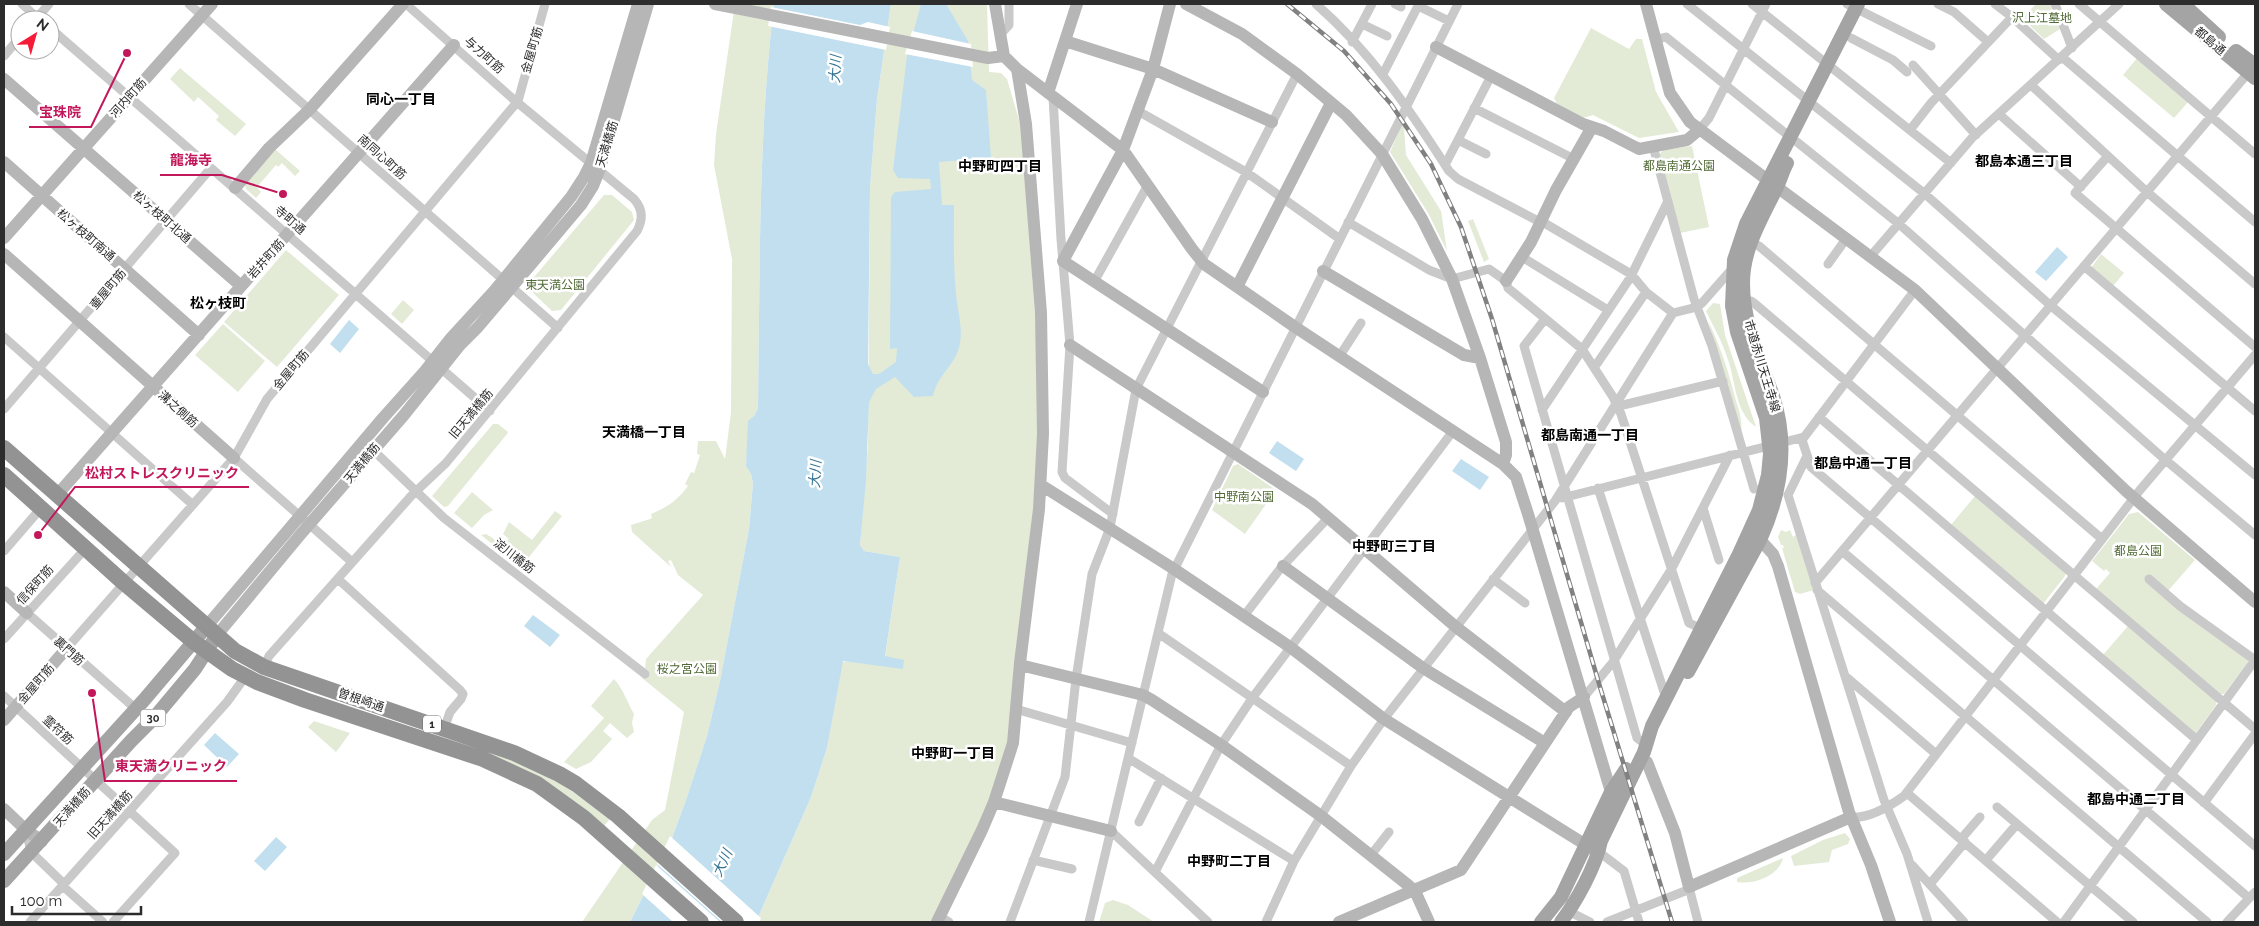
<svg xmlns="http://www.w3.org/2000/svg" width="2259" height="926" viewBox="0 0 2259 926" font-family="Raleway,'Noto Sans JP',sans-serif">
<rect width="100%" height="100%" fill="#fff"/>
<path fill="#e3ebd7" d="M735,4h39c-16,134 -14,269 -16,404l-4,8 -5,5 -3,45 5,8 2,9 -4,46 -29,152 -13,55 -21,64 -14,38 -42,84h-48l70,-102 13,-10 19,-98 -42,-34 6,-7 -3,-3 1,-9 57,-64 -25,-20 -7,-15 -3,1 3,6 -39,-35 -1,-7 19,-6 2,-1 -1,-4c16,-7 25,-12 37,-28l-3,-2 6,-12 3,1 6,-18 -3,-1 1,-13h18l9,18 6,-47 1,-153 -18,-94 2,-31z
M891,4h96l2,68 12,1 6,6 14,48 16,214v140l-28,259 -17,52 -10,26 -50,104h-176l55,-125 16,-49 15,-86 43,-5 15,-100 -36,-6 -4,-6 8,-101 2,-256 7,-89z
M2036,4h14l10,25 -16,10 -22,-21z
M1591,28l38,21 7,-10h6l14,53 23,40 -40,6 -46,-23 -10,3 -26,-14 -3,-6z
M2138,57l51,44 -15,17 -51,-43z
M180,68l66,56 -11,12 -19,-16 3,-4 -21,-19 -4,5 -24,-23z
M1402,124l2,3 2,28 35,56 6,40 -19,-38 -38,-61z
M1692,146l17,81 -29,6 -21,-78 4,-5z
M275,149l25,22 -5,5 -13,-13 -4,4 -2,-2 -19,22 4,5 -5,6 -10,-9 -1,-5z
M604,195h8l20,17 2,8 -73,90 -9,1 -22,-21 -1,-7z
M1473,219l16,40 -5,3 -16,-41z
M286,250l53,45 -62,72 -53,-45z
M2101,254l23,19 -11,13 -22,-18z
M403,300l11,10 -12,14 -11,-10z
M1713,303l7,1 5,31 31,92c-22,-15 -20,-47 -29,-70 -5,-16 -14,-31 -21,-46z
M1708,320c12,27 18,43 25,70 5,20 10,25 8,46z
M223,324l42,37 -27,31 -43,-37z
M493,424h5l10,8 -1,2 -59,72 -4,1 -12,-11z
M1238,464l38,26 -31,44 -33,-24 21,-44z
M472,492l21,18 -9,5 -12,13 -18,-15z
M1975,496l90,75v5l-22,28 -93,-78z
M555,511l7,5 -41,51 -40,-32 5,-1 18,11 5,-6 -6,-5 6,-12 23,18z
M2138,512l57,48 -28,32 83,67 -26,35h-4l-124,-105 14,-16 -4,-4 -2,2 -12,-10 37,-47z
M1781,530l5,2 4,-2 3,7 4,-3 17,56 -14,4 -5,-2 -13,-44h2l-1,-3h-2l-3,-8z
M2128,626l88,74v5l-21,29 -93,-78z
M614,679c10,11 13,23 20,35l-2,9 2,9 -7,6 -17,-15 -7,8 9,8 -21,23 -15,7 -12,-7 40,-44 -13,-12z
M314,721l36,12 -14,19 -28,-25z
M456,740c30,11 60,20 86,34 25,12 46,29 68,45l-6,7 -72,-53z
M1845,833l5,6 -2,5 -16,6 -3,12 -35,4 -3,-10 32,-16z
M1783,858c-4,18 -29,27 -46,24v-4z
M1113,900l15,5 26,17h-55l6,-19z"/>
<path fill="#c1dfee" d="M774,4h117l-14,95 -7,89 -2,176 5,10h6l17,-12 1,-14 -7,1 1,-152 4,-5 36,-3 -1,-10 -32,-1 -5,-8 14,-114 14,-52h25l22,37 4,39 14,10 5,68 -52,4 3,43h12c0,30 -1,59 2,88 1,16 7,34 4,50 -4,23 -22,30 -27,53l-19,1 -19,-20 -19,12 -7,13 -3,78 -6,65 4,6 36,6 -15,99 19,4 -1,9 -60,-8 -16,87 -16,49 -55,125h-126l42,-84 14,-38 21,-64 13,-55 29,-152 4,-46 -2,-9 -5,-8 2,-45 6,-5 4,-8c2,-135 0,-270 16,-404z
M2057,247l11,10 -22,24 -11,-9z
M349,320l10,9 -19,24 -10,-9z
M1277,441l27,18 -8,12 -27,-18z
M1461,459l28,18 -9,13 -28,-19z
M533,615l27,20 -10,12 -26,-21z
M215,733l24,21 -12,13 -23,-22z
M276,837l11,10 -22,24 -11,-10z"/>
<path fill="#fff" d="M771,7l89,18 8,-3 22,5 -4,23 -118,-24z
M912,31l59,13 2,23 -68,-13z
M670,836l91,82 -2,4h-37l-65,-58z
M656,865l64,57h-47l-31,-28z"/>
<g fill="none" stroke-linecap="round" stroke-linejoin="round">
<path stroke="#c9c9c9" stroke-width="9" d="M22,4l18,16
M189,4l369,324
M1316,4c54,47 94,106 133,167l9,8 82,43 6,2 85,50 15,18 27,21
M1395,4l6,3
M1687,4l238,190 125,111 205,170
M1752,4l199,159
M1847,4l84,42
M1938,4l16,8 34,30
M1995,4l17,13 47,43
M2055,4l17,44
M2079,4l176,150
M1418,6l31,15
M35,20l14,-16
M1362,24l25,12
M50,28l440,383
M1000,35l9,-10v-21
M1851,38l42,22 14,12
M1655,40l11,-3 124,100
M1352,42l20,-38
M4,56l16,-19
M2062,57l193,165
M1913,65l63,70
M1383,74l36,-70
M2031,85l116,107 108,92
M1053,97l8,142 9,106 -8,127 3,6 48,36
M1474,108l100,51
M1138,111l108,61 94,67
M1999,114l82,73
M1699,130l10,-12 57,-114
M1910,130l21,-27 81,-86
M1458,140l28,14
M1797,142l102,82 263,233 93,78
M1653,146l41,153 18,47 42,143
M2108,156l-33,37 180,154
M1445,165l46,-89
M1348,222l81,48 23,9 37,-10 17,12 2,7 74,61 31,48 8,17 68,209 11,5
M1751,242l8,4 343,293
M1522,257l86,53
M1870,257l102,-119 147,-134
M1828,264l18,-25
M2084,266l171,145
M1094,282l54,-97
M1915,290l-113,150 9,27 444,379
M1744,302l7,-1 3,2 501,426
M1545,319l-21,27 113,392 4,3
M4,337l189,168
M1339,357l22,-34
M1594,368l52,-76
M1616,404l7,1 100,-24
M4,409l207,-241
M1542,410l88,-132 38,-77
M1819,417l378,323
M373,450l71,68 201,156
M1807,456l-19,39 96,305 23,54 21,68
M234,458l118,104
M1598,488l68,210
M1562,498l242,-61
M1703,508l16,52
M4,551l37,-43
M1842,551l407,347
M338,579l122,111 3,4 -2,5 -11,13 -6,17
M1493,579l32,24
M2149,579l31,27 75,54
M1815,583l433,-510 1,-6
M1817,590l390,332
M27,613l109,96
M1244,616l36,-47 48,-51
M1158,633l193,133
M4,639l82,-91
M67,648l167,-190 33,-59 251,-298 27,-97
M264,667l5,-11 143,-161 34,-32 191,-232c6,-11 6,-22 -3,-32l-122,-101 -106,-94
M1845,676l91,78
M4,696l171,157 -62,69
M1584,697l29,-35 58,-92 59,-115
M1016,709l116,34
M1128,758l166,103
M1907,793l150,129
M2204,803l51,-69
M1997,807l136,115
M1851,817c18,2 39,-11 53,-21l236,-306 115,-135
M1139,822l22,-44
M26,830l5,22 33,32 1,4 38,34
M1111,831l97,91
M1961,839l19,-22
M1599,852l25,19 15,51
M1371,855l18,-23
M1033,860l39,9
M1986,860l31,-36
M1912,865l52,57
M1155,872l66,-127 32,-48 200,-266
M1930,884l35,-42
M1689,887l9,35
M1568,911l22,11
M941,917l8,5
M30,922l197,-220 18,-25
M1010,922l55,-145 11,-98 16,-105 18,-46 26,-139 161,-315
M1089,922l83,-348 286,-570
M1266,922l28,-61 57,-95 33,-47 171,-218 118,-188 24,-6 5,-4 30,-34
M1607,922l78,-31 4,-4
M2064,922l191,-262
M2227,922l28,-30"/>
<path stroke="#b6b6b6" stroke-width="12" d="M715,4l273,54 16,-2
M995,4l9,52 13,13 106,81 69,99 12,15 91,63 208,137 13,13 12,37 83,278
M1170,4l-17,65 -30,81 -60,111 200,131
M1186,4l56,30 55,40 49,41 36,39 40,65 30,60 28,79 26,84v13l-3,9
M1646,4l24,89 20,29 225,168 211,201 129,111
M1065,41l88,28 119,53
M1436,47l147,77 21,7 35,18 48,-9 12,-10
M4,79l237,207
M1048,93l29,-89
M4,162l195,173
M235,188l34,-40 41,-39 93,-105
M4,238l208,-234
M4,254l230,204
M1323,271l141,84 16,3
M1506,281l25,-39 25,-52 36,-63
M1237,287l94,-184
M1070,345l242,159 144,123 110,85
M1041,485l133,84 116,78 94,72 210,131
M57,495l397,-450
M1754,533l19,21 5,12 71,246 22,53 19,57
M1283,566l140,102 122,75
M4,592l23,21
M206,627l177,-209 42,-47 26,-33 44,-48 76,-93 13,-20 7,-14 47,-159
M217,635l83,-100 104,-120 56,-70 18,-18 103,-122 12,-19 6,-15 49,-167
M1020,665l123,30 9,5 69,45 100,71 87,69 7,6 14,31
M4,720l63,-72
M1647,762l28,71 14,54 162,-70
M994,802l117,29
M4,809l22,21 16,11
M937,922l45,-92 12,-28 19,-59 7,-80 19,-154 4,-75 -2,-121 -15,-189 -9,-55
M1339,922l122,-52 108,-163 15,-10"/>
<path stroke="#a4a4a4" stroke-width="14" d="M2166,4l89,74
M2183,4l36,33
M2236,51l19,14
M1688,672l72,-132c21,-46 29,-95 13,-144 -13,-37 -30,-73 -30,-113 0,-34 18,-63 32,-92 5,-9 7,-19 12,-28
M4,854l140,-154 62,-73
M4,881l127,-140 23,-23 41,-49 22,-34
M1541,922l20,-25 50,-105 15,-23
M1561,922c15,-20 35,-56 40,-81l43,-89 8,-26 87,-172 20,-44 9,-35 2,-21 -4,-36 -29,-86 -5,-26 2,-46 12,-36 112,-220"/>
<path stroke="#939393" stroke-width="16" d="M4,448l231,203 29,16 250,86 45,21 17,10 42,32 118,106
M4,475l120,108 70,59 38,27 25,13 48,18 178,59 54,25 47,34 117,104"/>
<g stroke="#818181" stroke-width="4.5">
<path id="rail" d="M1287,4l57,47 47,53 40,60 30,63 31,92 108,368 72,235"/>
</g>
<use href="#rail" stroke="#fff" stroke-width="2.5" stroke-dasharray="8" stroke-linecap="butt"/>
</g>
<g text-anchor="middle" stroke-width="5" stroke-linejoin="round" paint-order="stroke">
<g fill="#fff" stroke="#6b6b6b" stroke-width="1">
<rect x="140.5" y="709.5" width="25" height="17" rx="4"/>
<rect x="423" y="715.5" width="18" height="17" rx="4"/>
</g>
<g font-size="11" font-weight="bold" fill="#2c2c2c">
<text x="153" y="722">30</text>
<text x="432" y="728">1</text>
</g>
<g font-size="12" fill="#516b36" stroke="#fff">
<text x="2042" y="22">沢上江墓地</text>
<text x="1679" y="170">都島南通公園</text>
<text x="555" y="289">東天満公園</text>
<text x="1244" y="501">中野南公園</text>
<text x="2138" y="555">都島公園</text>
<text x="687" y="673">桜之宮公園</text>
</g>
<g font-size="12" fill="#2c2c2c" stroke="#fff">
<text transform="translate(2210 41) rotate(40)" y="4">都島通</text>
<text transform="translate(532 50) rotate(-74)" y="4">金屋町筋</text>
<text transform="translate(484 55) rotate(42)" y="4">与力町筋</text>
<text transform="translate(128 98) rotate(-48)" y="4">河内町筋</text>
<text transform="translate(607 144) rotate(-73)" y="4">天満橋筋</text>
<text transform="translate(382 157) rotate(42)" y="4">南同心町筋</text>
<text transform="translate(162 217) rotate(41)" y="4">松ヶ枝町北通</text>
<text transform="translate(290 220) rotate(41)" y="4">寺町通</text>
<text transform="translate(86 235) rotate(41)" y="4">松ヶ枝町南通</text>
<text transform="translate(266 259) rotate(-48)" y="4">岩井町筋</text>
<text transform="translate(108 289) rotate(-50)" y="4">壷屋町筋</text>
<text transform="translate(1762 366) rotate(73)" y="4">市道赤川天王寺線</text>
<text transform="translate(291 370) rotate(-50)" y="4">金屋町筋</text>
<text transform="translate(178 409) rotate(42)" y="4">溝之側筋</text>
<text transform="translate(471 414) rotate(-50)" y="4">旧天満橋筋</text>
<text transform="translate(362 463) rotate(-50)" y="4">天満橋筋</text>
<text transform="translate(514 556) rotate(38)" y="4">淀川橋筋</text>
<text transform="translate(35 585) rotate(-48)" y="4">信保町筋</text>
<text transform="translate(69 651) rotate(42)" y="4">裏門筋</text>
<text transform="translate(36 684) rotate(-49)" y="4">金屋町筋</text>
<text transform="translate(361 700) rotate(19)" y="4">曽根崎通</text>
<text transform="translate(58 730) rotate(43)" y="4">霊符筋</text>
<text transform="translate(72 807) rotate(-48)" y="4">天満橋筋</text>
<text transform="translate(110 815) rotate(-48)" y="4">旧天満橋筋</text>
</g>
<g font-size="14" font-style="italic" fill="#337494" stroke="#fff">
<text transform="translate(835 69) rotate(-87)" y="5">大川</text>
<text transform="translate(815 474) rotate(-87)" y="5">大川</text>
<text transform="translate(722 863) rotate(-65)" y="5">大川</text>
</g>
<g font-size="14" font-weight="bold" fill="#000" stroke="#fff">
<text x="401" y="104">同心一丁目</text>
<text x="2024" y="166">都島本通三丁目</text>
<text x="1000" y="171">中野町四丁目</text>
<text x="218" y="308">松ヶ枝町</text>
<text x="644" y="437">天満橋一丁目</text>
<text x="1590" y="440">都島南通一丁目</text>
<text x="1863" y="468">都島中通一丁目</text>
<text x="1394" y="551">中野町三丁目</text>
<text x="953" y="758">中野町一丁目</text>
<text x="2136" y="804">都島中通二丁目</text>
<text x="1229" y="866">中野町二丁目</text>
</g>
</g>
<path fill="none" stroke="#c2185b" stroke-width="2" d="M127 53L91 127H29M283 194L222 175H160M38 535L75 487H249M92 693L105 781H237"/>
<g fill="#c2185b" stroke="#fff" stroke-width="2">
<circle cx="127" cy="53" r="5"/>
<circle cx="283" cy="194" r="5"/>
<circle cx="38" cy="535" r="5"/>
<circle cx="92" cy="693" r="5"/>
</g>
<g font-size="14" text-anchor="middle" font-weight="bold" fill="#c2185b" stroke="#fff" stroke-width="5" stroke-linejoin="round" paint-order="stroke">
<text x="60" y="117">宝珠院</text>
<text x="191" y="165">龍海寺</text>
<text x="162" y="478">松村ストレスクリニック</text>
<text x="171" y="771">東天満クリニック</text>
</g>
<rect width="2259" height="926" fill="none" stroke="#2c2c2c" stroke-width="10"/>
<g transform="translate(35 35) rotate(37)"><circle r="24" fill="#ffffff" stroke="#ababab"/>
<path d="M0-4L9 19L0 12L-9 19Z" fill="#f51c37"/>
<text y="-8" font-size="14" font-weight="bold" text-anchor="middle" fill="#2c2c2c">N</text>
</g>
<path d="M12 906v8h129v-8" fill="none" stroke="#2c2c2c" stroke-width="2.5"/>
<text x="20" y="906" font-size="15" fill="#2c2c2c" stroke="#ffffff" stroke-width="4" paint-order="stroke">100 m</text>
</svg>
